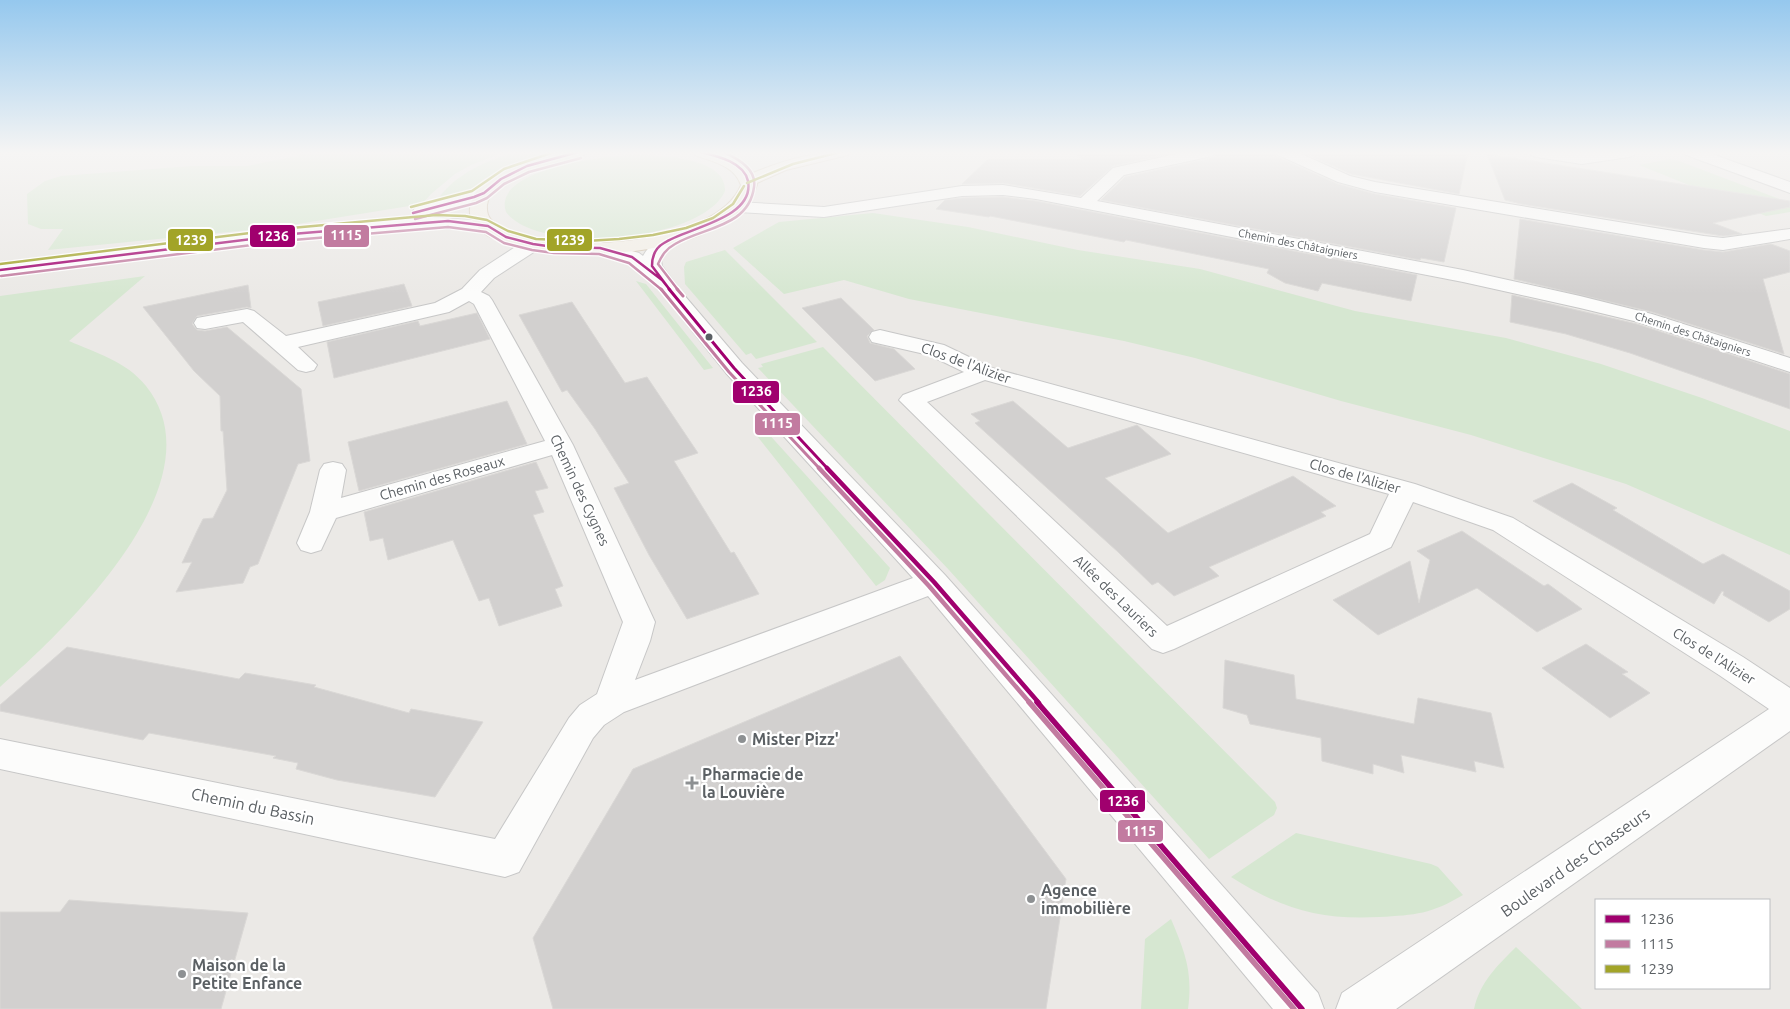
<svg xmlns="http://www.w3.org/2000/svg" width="1790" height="1009" viewBox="0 0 1790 1009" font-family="Ubuntu,sans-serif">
<rect width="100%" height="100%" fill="#ebe9e6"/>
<path fill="#d6e7d1" d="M301,152h203l-33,13 -16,9 -24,20 -9,10 -143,23 -231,23 15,-21h-22l-13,-5 -1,-30 18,-13 16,-5 131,-10h55l50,-10z
M515,152h39l-46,15 -24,12 -17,14 -32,11c16,-28 50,-43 80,-52z
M632,155c23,0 95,1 93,36 -22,51 -186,65 -219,21 -15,-43 100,-56 126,-57z
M1670,159l9,2 111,42v9l-24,4 -127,-51z
M873,213l95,14 110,23 122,19 155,42 151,27 95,26 101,34 88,33v124l-164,-71 -155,-49 -130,-34 -146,-43 -71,-17 -215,-42 -65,-19 -60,14 -51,-46 46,-26z
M725,250l92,92 -61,17 -5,-6 -5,2 -61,-71 -1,-17 2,-5z
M145,276l-76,65c27,12 57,20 77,45 76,95 -80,243 -146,301v-391z
M636,281l10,3 67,84 -9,2z
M823,347l452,455 2,6 -3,7 -65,44 -260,-289 -191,-202 5,-1 -2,-3z
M766,431l124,137 -5,12 -9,6 -119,-150z
M1296,833l135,31 7,3 25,28c-32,19 -47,20 -84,22 -60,3 -97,-8 -148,-40z
M1171,919c14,33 22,53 17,90h-47l4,-70z
M1516,947l66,62h-108c6,-27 23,-43 42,-62z"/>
<path fill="#d2d0cf" stroke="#dad8d6" d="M1072,152h103l-62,14 -33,30 -77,-13 -41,1 26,-25h95z
M1217,152h57l3,5 61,27 37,10 81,14 -12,54 -23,-4 -1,2 -319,-60 24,-23 83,-18 6,-2z
M1302,152h166l-9,42 -108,-20z
M1487,154l303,47v6l-77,16 29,11 -19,2 -202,-32 -16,-4z
M1003,197l33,4 381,74 -6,26 -89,-18 -4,8 -33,-8 -18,-10 2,-4 -143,-29 -2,2 -134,-26 -1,1 -53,-8 9,-9 17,-2z
M1520,219l184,31 19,2 48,-8 19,7v21l-27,7 21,75 -132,-42 -138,-33z
M404,284l8,22 -89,20 -5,-24z
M248,285l3,23 -4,-1 -50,9 -5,8 5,6 8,1 22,-4 74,62 9,72 -12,3 -40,100 -8,3 -7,16 -67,9 16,-30 -10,1 15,-32 6,-12 10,-1 14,-28 -4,-59h-2l-1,-35 -26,-25 -51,-64z
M1512,295l125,29 153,50v35l-160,-56 -64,-19 -56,-12z
M841,298l33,32 -7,6 3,7 24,6 21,20 -40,12 -73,-73z
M572,302l53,81 22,-6 51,76 -24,8 57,92 3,-1 25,42 -72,25 -38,-64 -35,-67 15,-5 -34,-54 -28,-39 -5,2 -43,-77z
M477,313l13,26 -156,39 -7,-36 91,-21 2,5z
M507,401l20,43 -168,47 -11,-49z
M1013,401l55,47 69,-23 34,29 -66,24 63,55 125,-57 43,30 -15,6 5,4 -117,51 10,9 -45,20 -16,-14 -6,3 -34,-33 -143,-129 5,-2 -9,-7z
M536,462l12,26 -13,3 9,21 -11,3 30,71 -8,3 7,17 -63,20 -10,-28 -10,3 -26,-61 -65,20 -5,-22 -13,3 -6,-29z
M1572,483l45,25 -4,2 90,54 20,-10 67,37v18l-21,13 -46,-27 1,-3 -2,-1 -8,13 -181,-103z
M1462,531l82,55 4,-2 34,25 -45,23 -60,-44 -99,47 -45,-35 77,-39 9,42 11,-43 -13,-9z
M1586,644l42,28 -6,2 28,19 -40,25 -68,-50z
M67,647l172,32 6,-6 71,12 -2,2 95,26 2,-4 72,13 -48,75 -98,-17 -41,-11 2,-6 -25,-5 3,-2 -127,-23 -6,7 -143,-29v-6z
M900,656l166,223 -20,130h-493l-20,-71 100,-169z
M1225,660l69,15 2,24 118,25 4,-26 73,15 13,55 -30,-7 2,11 -75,-17 3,18 -31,-9v10l-51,-13 -1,-23 -71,-14 -3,-9 -24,-7z
M69,900l179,13 -27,96h-221v-97h60z"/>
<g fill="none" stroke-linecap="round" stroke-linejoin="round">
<g stroke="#c7c7c7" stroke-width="2">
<path id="minor" d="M1185,152h30l-2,3 -5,2 -84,18 -27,26 366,69 117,26 72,18 138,44v14l-152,-50 -58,-14 -117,-26 -427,-83 -33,-4 -41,1 -138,21 -86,-5 -6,-1 -3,-4 3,-4 6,-1 86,5 138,-21 41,-1 78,13 32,-30z
M1276,152h21l53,24 25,6 329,54 19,2 67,-9v10l-67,11 -19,-2 -329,-56 -37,-10 -60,-27z
M1529,152l53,2 54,-2 -2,3 -5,2 -47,7 -46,-7 -5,-2z
M1684,152h22l84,30v11l-104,-38z
M484,188l6,1 2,4 -2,4 -69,20 -6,-1 -3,-4 3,-4z
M427,217l61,4 6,1 3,4 -3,4 -6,1c-61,-6 -121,1 -182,7 -102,10 -204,25 -306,38v-12l243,-30z
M673,233l6,1 3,4 -18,15 -3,7 1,6 16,22 64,75 203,212 373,418 6,16h-51l-345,-413 -304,116 -20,13 -11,13 -74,134 -14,5 -505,-108v-30l495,100 74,-121 11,-13 17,-11 26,-72 -71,-167 -216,63 -15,32 -10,3 -10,-3 -4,-7 13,-31 10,-42 4,-6 9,-2 9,2 4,6 -5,28 204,-57 -71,-137 -5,-3 -20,11 -151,35 19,18 -3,5 -8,2 -8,-2 -55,-48 -38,7 -8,-1 -3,-5 3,-5 50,-9 7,2 32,25 149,-33 27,-14 18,-19 46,-30 7,-2 7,2 2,4 -2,4 -46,30 -13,14 8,4 3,4 81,145 82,177 -5,19 -15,39 278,-102 -187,-205 -71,-89 -30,-23 -32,-9 -2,-4 2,-4 7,-2 39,11 4,3c6,-11 17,-20 30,-23z
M880,330l64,15 48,23 423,116 98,34 230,139 47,31v43l-394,278h-60l6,-16 427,-284 -50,-34 -226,-145 -80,-28 -22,45 -217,102 -11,4 -11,-4 -253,-249 4,-5 61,-23 -35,-17 -57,-13 -3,-5 3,-5zM985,380l404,114 -19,40 -203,92 -240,-224z"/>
</g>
<g stroke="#d3c6b3" stroke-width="2">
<path id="major" d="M557,152h29l-2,3c-24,6 -93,20 -97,50 -1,12 5,18 16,23 51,28 213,19 238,-43 -7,-20 -28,-23 -46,-30l-2,-3c21,0 46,2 60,21 34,-14 61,-21 97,-21l-2,3 -62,15 -29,13v2c-27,75 -205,83 -266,52 -10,-5 -23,-16 -21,-29 5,-36 57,-48 87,-56z"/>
</g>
<use href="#minor" fill="#fcfcfb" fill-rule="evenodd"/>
<use href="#major" fill="#f3efe7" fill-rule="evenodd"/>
<g stroke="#fff" stroke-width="5">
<path id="bus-1-far3" d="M413,213l61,-16 10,-4 17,-14 26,-13 51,-14
M0,270l292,-36 156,-13 40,5 18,11 27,7 21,3 46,1 32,9 30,23 8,10
M670,290l-18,-24c0,-10 3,-18 12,-23 22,-15 91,-24 84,-62 -4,-19 -31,-25 -47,-29"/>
</g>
<g stroke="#fff" stroke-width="6">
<path id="bus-1-far2" d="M669,289l65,79 94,101
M669,289l9,11"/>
</g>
<g stroke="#fff" stroke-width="8">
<path id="bus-1-far1" d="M827,468l107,114 105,121"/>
</g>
<g stroke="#fff" stroke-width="9">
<path id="bus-1" d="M1037,702l265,307"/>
</g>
<g stroke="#fff" stroke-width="5">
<path id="bus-2-far3" d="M415,219l61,-16 11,-5 17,-14 25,-12 52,-14
M1,276l292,-36 155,-13 38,5 18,11 28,7 22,3 45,1 30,9 33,27
M678,290l-20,-26c4,-9 8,-15 17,-20 29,-17 74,-17 79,-57 3,-18 -17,-29 -31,-35"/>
</g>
<g stroke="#fff" stroke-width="6">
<path id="bus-2-far2" d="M661,289l68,83 91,97
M677,289l6,7"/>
</g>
<g stroke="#fff" stroke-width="8">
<path id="bus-2-far1" d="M819,468l110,118 101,117"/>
</g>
<g stroke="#fff" stroke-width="9">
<path id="bus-2" d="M1029,702l265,307"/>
</g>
<g stroke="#fff" stroke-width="5">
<path id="bus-3" d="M747,183l46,-19 47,-12
M411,207l61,-16 32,-22 50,-17
M0,264l291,-36 145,-13 29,1 22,4 21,11 28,8 50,2 33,-2 34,-4 33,-7 27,-10 20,-14 11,-18"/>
</g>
<use href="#bus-1-far3" stroke="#a0006e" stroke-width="2.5"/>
<use href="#bus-1-far2" stroke="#a0006e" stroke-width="3"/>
<use href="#bus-1-far1" stroke="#a0006e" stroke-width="4.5"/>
<use href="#bus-1" stroke="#a0006e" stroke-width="5.5"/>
<use href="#bus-2-far3" stroke="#c27ba0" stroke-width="2.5"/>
<use href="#bus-2-far2" stroke="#c27ba0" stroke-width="3"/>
<use href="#bus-2-far1" stroke="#c27ba0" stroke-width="4.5"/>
<use href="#bus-2" stroke="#c27ba0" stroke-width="5.5"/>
<use href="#bus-3" stroke="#a2a428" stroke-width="2.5"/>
</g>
<linearGradient id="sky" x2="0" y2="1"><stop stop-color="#95c8ee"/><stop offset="0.52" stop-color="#f6f5f4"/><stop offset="1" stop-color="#f6f5f4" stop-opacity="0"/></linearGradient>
<rect width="1790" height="294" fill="url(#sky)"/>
<circle fill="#5b6064" stroke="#fff" stroke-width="2" cx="709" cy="337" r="4.5"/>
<g fill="#8d9092" stroke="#fff" stroke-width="2">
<circle cx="742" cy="739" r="5"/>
<path d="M689.5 775.5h5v5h5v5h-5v5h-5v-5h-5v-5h5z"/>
<circle cx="1031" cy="899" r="5"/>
<circle cx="182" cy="974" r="5"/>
</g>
<g text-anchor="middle" stroke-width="4.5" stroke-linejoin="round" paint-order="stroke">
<g font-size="11" fill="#5b6064" stroke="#fff">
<text transform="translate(1298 244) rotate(11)" y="4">Chemin des Châtaigniers</text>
<text transform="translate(1693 334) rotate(18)" y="4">Chemin des Châtaigniers</text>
</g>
<g font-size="14" fill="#5b6064" stroke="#fff">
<text transform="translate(966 363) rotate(20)" y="5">Clos de l'Alizier</text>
<text transform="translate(1355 476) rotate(16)" y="5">Clos de l'Alizier</text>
<text transform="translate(442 478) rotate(-16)" y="5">Chemin des Roseaux</text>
<text transform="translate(580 490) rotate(65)" y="5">Chemin des Cygnes</text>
<text transform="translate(1116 596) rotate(44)" y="5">Allée des Lauriers</text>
<text transform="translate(1714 656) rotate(32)" y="5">Clos de l'Alizier</text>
</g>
<g font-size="16" font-weight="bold" fill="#5b6064" stroke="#fff" text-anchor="start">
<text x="752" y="745">Mister Pizz'</text>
<text x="702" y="780">Pharmacie de<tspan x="702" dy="18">la Louvière</tspan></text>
<text x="1041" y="896">Agence<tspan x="1041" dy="18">immobilière</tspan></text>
<text x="192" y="971">Maison de la<tspan x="192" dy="18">Petite Enfance</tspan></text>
</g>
<g font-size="16" fill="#5b6064" stroke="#fff">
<text transform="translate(253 806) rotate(12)" y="6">Chemin du Bassin</text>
<text transform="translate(1575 862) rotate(-35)" y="6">Boulevard des Chasseurs</text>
</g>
</g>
<g stroke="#fff" stroke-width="2">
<rect x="323" y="224" width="47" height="24" rx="5" fill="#c27ba0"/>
<rect x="249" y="224" width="47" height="24" rx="5" fill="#a0006e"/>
<rect x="546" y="228" width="47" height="24" rx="5" fill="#a2a428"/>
<rect x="167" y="228" width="47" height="24" rx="5" fill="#a2a428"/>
<rect x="732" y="380" width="48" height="24" rx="5" fill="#a0006e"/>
<rect x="754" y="412" width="47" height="24" rx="5" fill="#c27ba0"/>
<rect x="1099" y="789" width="47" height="24" rx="5" fill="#a0006e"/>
<rect x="1117" y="819" width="47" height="24" rx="5" fill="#c27ba0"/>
</g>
<g font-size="14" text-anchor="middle" font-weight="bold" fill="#fff">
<text x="346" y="240">1115</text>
<text x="273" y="241">1236</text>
<text x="569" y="245">1239</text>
<text x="191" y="245">1239</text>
<text x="756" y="396">1236</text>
<text x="777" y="428">1115</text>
<text x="1123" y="806">1236</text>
<text x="1140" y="836">1115</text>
</g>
<rect x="1595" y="899" width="175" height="90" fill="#ffffff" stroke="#bdbfc1"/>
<rect x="1605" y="915" width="25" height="8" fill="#a0006e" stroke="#bdbfc1"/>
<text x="1640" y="924" font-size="15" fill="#5b6064">1236</text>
<rect x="1605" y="940" width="25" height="8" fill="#c27ba0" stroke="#bdbfc1"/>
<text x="1640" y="949" font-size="15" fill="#5b6064">1115</text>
<rect x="1605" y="965" width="25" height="8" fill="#a2a428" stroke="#bdbfc1"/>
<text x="1640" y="974" font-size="15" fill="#5b6064">1239</text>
</svg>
